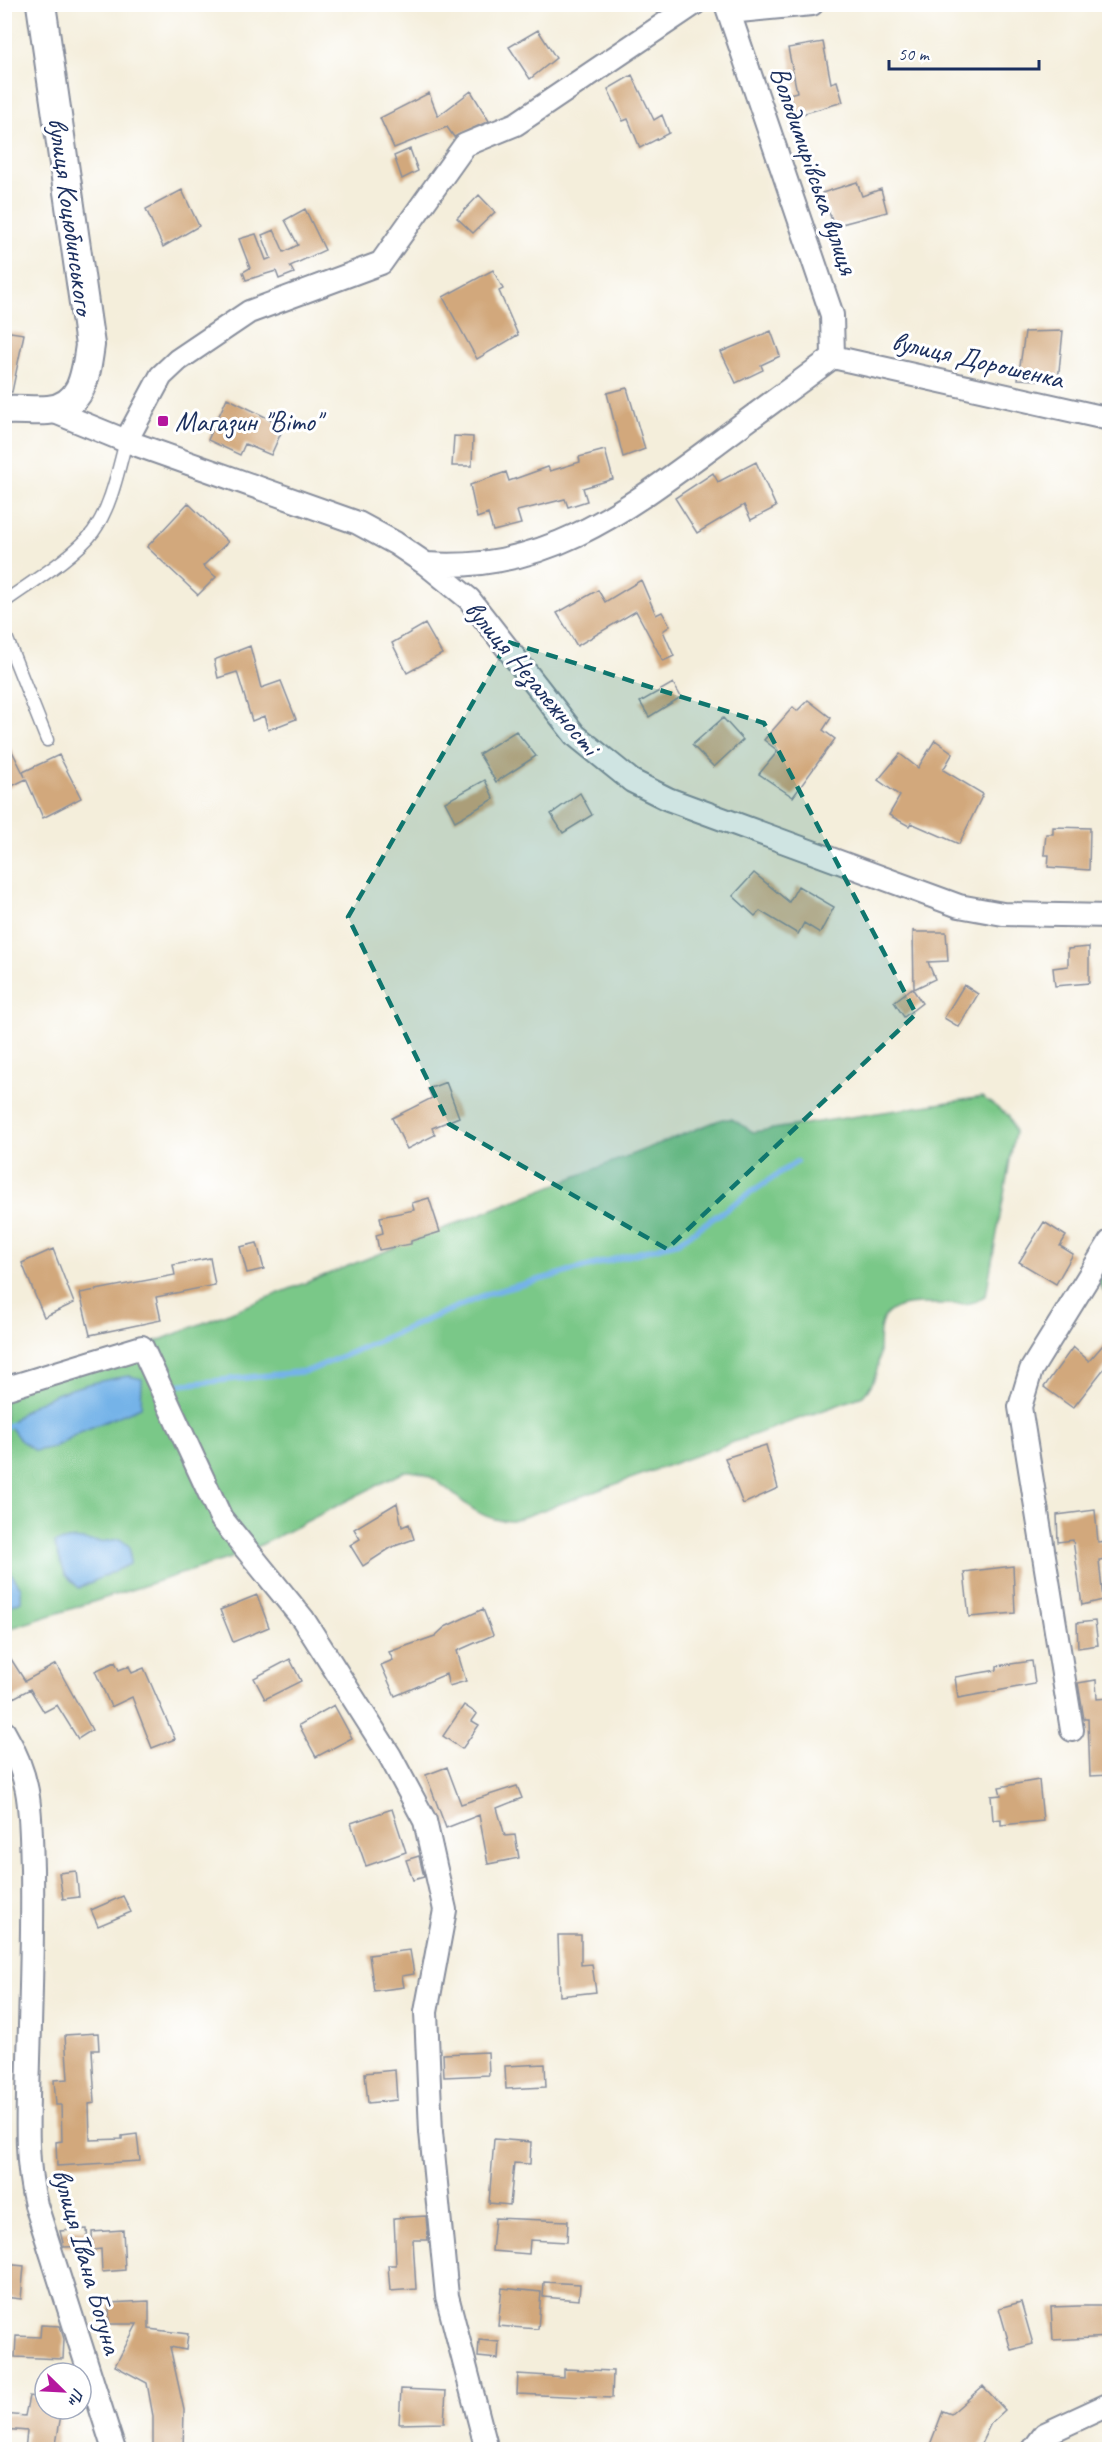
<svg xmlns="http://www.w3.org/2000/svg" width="1114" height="2454" viewBox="0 0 1114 2454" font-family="Caveat,sans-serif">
<rect width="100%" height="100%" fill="#fff"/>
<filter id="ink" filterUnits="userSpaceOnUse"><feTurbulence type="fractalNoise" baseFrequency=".0167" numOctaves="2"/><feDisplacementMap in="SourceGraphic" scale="12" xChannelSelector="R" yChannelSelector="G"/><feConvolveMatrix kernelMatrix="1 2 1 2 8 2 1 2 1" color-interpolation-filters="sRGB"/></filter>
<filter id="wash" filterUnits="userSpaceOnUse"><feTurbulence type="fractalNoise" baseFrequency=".008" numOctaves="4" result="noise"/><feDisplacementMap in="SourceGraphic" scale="24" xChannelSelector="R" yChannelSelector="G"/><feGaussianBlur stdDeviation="1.35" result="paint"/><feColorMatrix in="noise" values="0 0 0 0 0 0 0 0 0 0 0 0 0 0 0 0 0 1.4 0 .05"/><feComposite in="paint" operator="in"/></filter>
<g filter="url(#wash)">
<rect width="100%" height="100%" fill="#f4eedb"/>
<path fill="#7ac888" stroke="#4a7c73" stroke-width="1.5" d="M982,1097l27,19 6,16 -29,163c-4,2 -8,6 -12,7 -22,7 -70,-6 -87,12 -17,17 4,52 -24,82l-351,125c-50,1 -67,-53 -107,-50l-162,83 -238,76v-241l137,-42 580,-228h10l21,13z"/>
<path fill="#63ac74" stroke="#3f6e69" stroke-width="1.5" d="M1109,1263v36l-13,-19z"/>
<path fill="#75b3e8" stroke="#4871a3" stroke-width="1.5" d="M129,1376l13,3 -1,28 -61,25 -26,15 -19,4 -15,-11 -11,-15c26,-31 81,-43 120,-49z
M73,1539l27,3 20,-3 10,8v17l-51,24 -14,-14 -11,-31z
M4,1563l17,25v13l-16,7z"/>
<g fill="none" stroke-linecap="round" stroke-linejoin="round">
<path stroke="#75b3e8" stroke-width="6" d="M178,1385l130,-14 179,-77 191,-52 118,-80
M4,1427l13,-4"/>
</g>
<g id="blocks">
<path fill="#d2a87c" d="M538,30l18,28 -26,21 -21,-32z
M823,42l8,41 6,-2 6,21 -48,14 -6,-22 8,-2 -9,-44z
M632,75l22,45 8,-5 7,18 -29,15 -12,-29 -5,2 -15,-32z
M471,91l18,30 -35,16 -7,-10 -53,21 -14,-30 49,-25 9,23z
M410,149l8,22 -16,8 -8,-23z
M857,182l5,14 19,-7 6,23 -53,14 -12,-33z
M182,190l17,36 -36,21 -17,-38z
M479,195l16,17 -22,21 -16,-15z
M305,209l20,41 -35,16 4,7 -15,6 -3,-8 -30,9 -3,-8 7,-4 -11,-29 17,-5 10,26 5,-2 -9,-23 12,-5 10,22 14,-7 -13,-25z
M493,270l10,19 -4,2 19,44 -41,24 -34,-62z
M4,331l20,3 -12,58h-8z
M771,331l9,25 -19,9 2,5 -27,13 -15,-31z
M1063,331l-5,50 -40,-2 7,-47z
M627,388l18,61 -22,8 -16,-64z
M227,398l57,28 -13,29 -26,-11 -5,11 -32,-15z
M454,436l19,1 -1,29h-20z
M605,450l8,29 -30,9 4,13 -19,6 -3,-8 -48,12 4,13 -28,7 -5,-17 -11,4 -7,-33 36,-13 3,9 39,-14 2,4 30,-9 -1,-5z
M756,462l20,45 -25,13 -7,-15 -47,28 -22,-35 38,-25 5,9z
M188,503l40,39 -25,24 13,11 -18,18 -51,-48z
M641,580l15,35 6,-3 8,14 -7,5 11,25 -11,5 -27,-50 -59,35 -20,-33 41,-23 7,12z
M425,624l17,30 -35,19 -15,-30z
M250,646l11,42 20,-7 15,38 -28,11 -4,-14 -12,5 -15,-49 -19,6 -4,-18z
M673,683l8,14 -32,20 -9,-15z
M808,700l23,18 -8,12 12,9 -42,58 -34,-23 19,-23 -14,-11 29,-33 4,4z
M723,718l20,22 -29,27 -22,-22z
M516,731l20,25 -40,26 -17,-28z
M4,735l21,42 -2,-5 36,-17 22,43 -38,20 -17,-39 -22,11z
M935,740l18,13 -10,17 40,24 -24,50 -48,-21 -2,3 -20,-11 11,-19 -22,-16 22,-26 18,14z
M485,780l9,19 -39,22 -10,-19z
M580,793l12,22 -29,18 -12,-19z
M1053,827l37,1 -1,42 -41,-3 1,-12h-5l2,-21h7z
M754,873l35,29 9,-16 36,21 -14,26 -16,-10 -6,11 -38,-23 -5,5 -22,-20z
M913,930l1,2h32l2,29 -20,1 7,17 -21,10z
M1089,947v36l-34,3 -2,-18 15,-2v-17z
M964,985l14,9 -19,33 -15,-9z
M912,988l10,15 -18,14 -10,-15z
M446,1082l13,35 -27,11 3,7 -28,14 -15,-31 40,-20 -4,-9z
M429,1198l11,34 -29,9v3l-32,6 -3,-15 7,-2 -3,-16 34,-7 -2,-7z
M1044,1222l22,14 -6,10 13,8 -17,30 -37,-22z
M257,1243l7,26 -17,4 -7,-26z
M53,1249l21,54 -30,14 -22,-54z
M210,1258l5,27 -59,12 5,23 -71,15 -10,-42 95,-18 -2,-10z
M1110,1337v24l-37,47 -29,-21 29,-40 16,14z
M766,1445l12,43 -35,16 -18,-46z
M397,1503l5,24 7,-3 5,15 -22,8 -29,19 -13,-21 10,-6 -6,-10z
M1095,1510l3,32 12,-1v17l-11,2 4,40 -21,5 -9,-65 -15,2 -1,-27z
M1013,1566l2,47 -46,4 -5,-45z
M257,1595l12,32 -36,15 -13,-32z
M483,1609l10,26 -36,16 9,30 -17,5 -3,-12 -51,22 -14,-31 12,-5 -4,-8 46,-16 10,-9z
M1095,1621l3,24 -20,3 -1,-25z
M4,1648l21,33 31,-17 36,66 -14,9 -21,-34 -13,7 -14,-23 -26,14z
M290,1659l11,22 -36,18 -11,-21z
M1032,1661l3,23 -77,14 -3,-21 42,-7v-4z
M115,1662l4,8 10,-4 3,7 12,-5 31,71 -23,9 -20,-51 -21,10 -16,-36z
M1096,1680l1,19 13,-1v77l-20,1 -2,-57h-4l-6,-36z
M334,1705l18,33 -36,19 -17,-32z
M464,1705l13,9 -5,7 7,4 -17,24 -19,-13z
M447,1767l14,37 56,-18 5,12 -25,10 8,28 10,-1 4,23 -31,6 -9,-49 -33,13 -20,-53z
M1039,1780l4,41 -42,4v-6l-8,1 -2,-24 10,-1 -2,-8z
M392,1809l14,43 -40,14 -15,-43z
M419,1856l5,21 -11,3 -7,-20z
M76,1871l3,26 -16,2 -4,-26z
M123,1896l8,16 -33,14 -7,-16z
M558,1935h23v30l11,-1 4,28 -36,4z
M410,1950l4,24 -12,2 2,11 -30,4 -5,-36z
M98,2033l1,17h-7l3,53 -6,1 1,36 32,-1v-3l15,-2 3,27 -83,5 -1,-24 6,-1 -1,-36h-5l-2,-25 14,-1 -3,-44z
M488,2052l1,23 -45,2 -1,-23z
M545,2064l1,23 -40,2 -1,-23z
M395,2070l2,30 -29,3 -3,-30z
M494,2139l37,3 -1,22 -16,-1 -4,42 -21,-2z
M426,2216l2,24h-15l3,49 -26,2 -2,-26h8l-2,-47z
M495,2218l73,3 -1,21 -37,-2 -1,14 -37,-3z
M87,2229l1,17 -24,1 -4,-16z
M123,2230l2,40 -23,2 -1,-23 -8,1 -1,-18z
M4,2264l20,2 -3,33 -17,-2z
M544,2282l36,2 -1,16 -36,-3z
M502,2288l39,4 -3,37 -40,-3z
M149,2301v28l39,5 -2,16 -16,-3 14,63 -1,40h-30v-34l-6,-33 -32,-17 22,-42h-28v-21z
M1021,2302l12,42 -22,6 -12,-42z
M1079,2306h31v31l-57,3 -2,-33z
M41,2325l19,1 4,13 -1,20 -48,-2 1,-21 24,1z
M479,2340l20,2 -1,17 -20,-2z
M564,2369l49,2 -1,27 -95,-4 1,-20 46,3z
M983,2386l22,24 -14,13 -13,27h-50l15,-39 8,3z
M401,2389l45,2 -2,32 -45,1z
M29,2396l16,3v10h17l-7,41h-30l2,-19 -23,-2v-15l21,2z"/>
</g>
</g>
<g filter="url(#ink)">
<use href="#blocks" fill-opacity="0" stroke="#888e9c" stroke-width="1.5"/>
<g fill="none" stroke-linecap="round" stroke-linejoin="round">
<g stroke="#888e9c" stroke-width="15">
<path id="service" d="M4,602c25,-18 71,-46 89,-70 18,-25 25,-61 33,-91
M4,632l43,108"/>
</g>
<g stroke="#888e9c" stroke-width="26">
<path id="minor" d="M726,4l106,311 1,42
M729,12l83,-8
M833,357l277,62
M50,410l76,31 232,82 37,20 31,21 43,35 106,136 57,46 36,18 291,107 44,8 107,2
M126,441l35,-65 17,-16 71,-48 132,-49 84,-118 51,-21 178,-120
M426,564c115,9 195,-50 283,-115 41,-31 83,-61 124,-92
M4,1389l138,-42 79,171 82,101 87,137 35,65 20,89 -19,102 5,120 16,164 40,154
M1072,1730l-52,-323 11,-37 79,-128
M4,1732c29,49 26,81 28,136 1,64 -1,128 -3,191 -1,49 -5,98 7,146l78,245
M1033,2450l12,-16 65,-30"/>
</g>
<g stroke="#888e9c" stroke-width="32">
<path id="tertiary" d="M4,410c15,-1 29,1 44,0 35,-3 38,-37 42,-65l-49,-341"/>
</g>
<use href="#service" stroke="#fff" stroke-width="12"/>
<use href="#minor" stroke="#fff" stroke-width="22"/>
<use href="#tertiary" stroke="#fff" stroke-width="28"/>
</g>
</g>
<path fill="#0f766e" fill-opacity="0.2" stroke="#0f766e" stroke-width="4.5" stroke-dasharray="12 8" stroke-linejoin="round" d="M508,642l256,81 152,291 -249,235 -218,-125 -101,-207z"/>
<rect fill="#b5179e" stroke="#fff" stroke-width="2" x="157" y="415" width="12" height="12" rx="3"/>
<g text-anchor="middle" stroke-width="6" stroke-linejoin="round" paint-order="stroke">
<g font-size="28" fill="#1b2f5e" stroke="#fff">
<text transform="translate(815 170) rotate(71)" y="10">Володимирівська вулиця</text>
<text transform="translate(72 216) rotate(82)" y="10">вулиця Коцюбинського</text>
<text transform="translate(978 359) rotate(13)" y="10">вулиця Дорошенка</text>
<text transform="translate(533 677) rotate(50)" y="10">вулиця Незалежності</text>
<text transform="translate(88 2261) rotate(74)" y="10">вулиця Івана Богуна</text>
</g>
<g font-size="28" fill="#1b2f5e" stroke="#fff" text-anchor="start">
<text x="175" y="431">Магазин "Віто"</text>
</g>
</g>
<rect width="1114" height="2454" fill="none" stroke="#fff" stroke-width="24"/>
<g transform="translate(63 2391) rotate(114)"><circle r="28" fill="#ffffff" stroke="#a4acbf" stroke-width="1.5"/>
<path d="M0-4.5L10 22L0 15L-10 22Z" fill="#b5179e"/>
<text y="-9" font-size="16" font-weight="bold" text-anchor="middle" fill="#1b2f5e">Пн</text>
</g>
<path d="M889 60v9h150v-9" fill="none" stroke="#1b2f5e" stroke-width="3"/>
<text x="898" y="60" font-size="18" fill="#1b2f5e" stroke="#ffffff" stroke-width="4.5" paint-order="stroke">50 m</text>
</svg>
